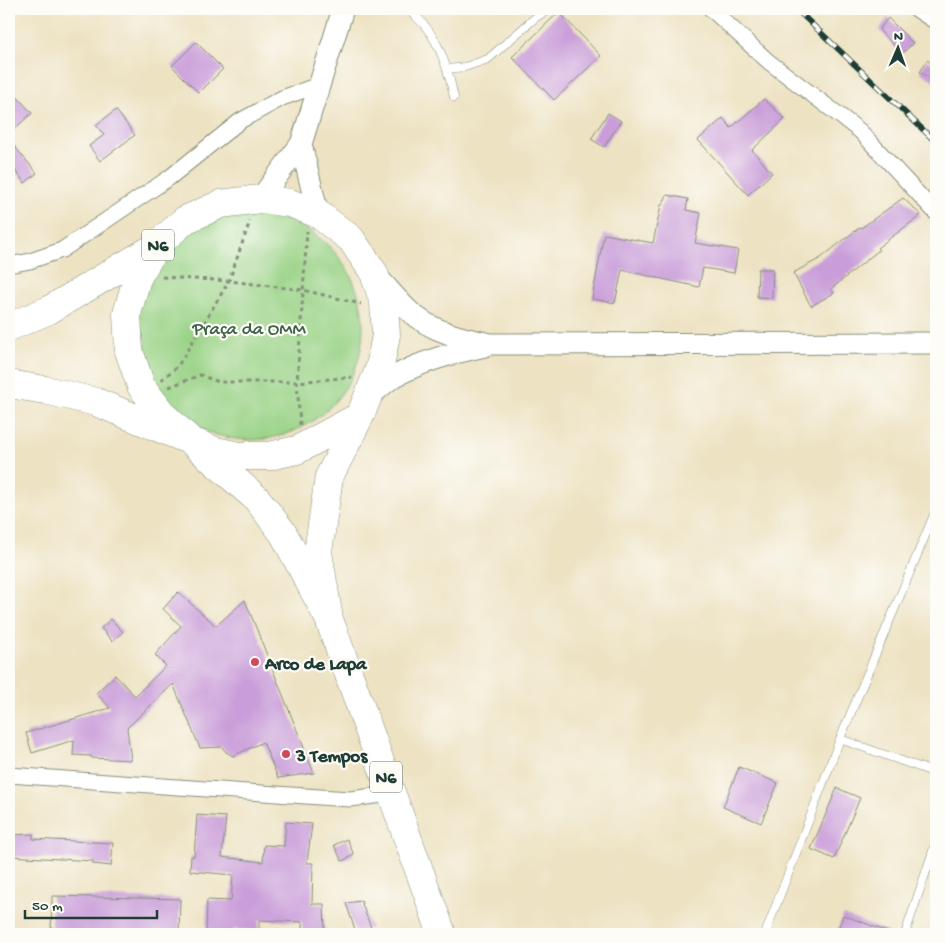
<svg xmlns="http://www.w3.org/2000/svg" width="945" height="943" viewBox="0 0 945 943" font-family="'Gochi Hand',sans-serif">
<rect width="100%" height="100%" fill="#fdfcf7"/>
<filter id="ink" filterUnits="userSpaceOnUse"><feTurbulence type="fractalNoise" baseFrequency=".02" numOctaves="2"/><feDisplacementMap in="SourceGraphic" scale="10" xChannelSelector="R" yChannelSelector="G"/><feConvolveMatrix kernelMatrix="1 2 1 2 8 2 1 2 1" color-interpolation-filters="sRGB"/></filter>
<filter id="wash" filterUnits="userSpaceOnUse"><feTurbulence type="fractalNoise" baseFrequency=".0096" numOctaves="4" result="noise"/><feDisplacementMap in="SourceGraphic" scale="20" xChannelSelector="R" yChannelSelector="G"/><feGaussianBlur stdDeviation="1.12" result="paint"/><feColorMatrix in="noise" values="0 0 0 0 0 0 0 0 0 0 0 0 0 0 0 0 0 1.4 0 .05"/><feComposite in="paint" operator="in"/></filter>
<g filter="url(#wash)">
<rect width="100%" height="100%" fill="#ede2c2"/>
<path fill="#98d285" stroke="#5c885c" d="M137 327a113 113 0 1 1 226 0a113 113 0 1 1-226 0Z"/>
<g id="blocks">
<path fill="#c99dd9" d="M559,12l42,44 -47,44 -42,-43z
M888,18l25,25 -11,11 -23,-24z
M196,42l27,27 -24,24 -27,-27z
M927,60l9,6v16l-16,-10z
M9,88l23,25 -23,21z
M764,99l21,20 -33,31 20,23 -24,22 -50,-55 25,-22 8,10z
M116,110l19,25 -35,26 -11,-15 15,-11 -8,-10z
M608,113l13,8 -17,26 -13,-8z
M9,140l28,33 -12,10 -16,-20z
M667,195l21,4 -2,11 15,3 -6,30 43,7 -4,23 -31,-5 -4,19 -77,-17 -7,33 -23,-4 12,-65 49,9 8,-38h1z
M903,198l18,17 -44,33 2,2 -48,39 3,4 -23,13 -18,-33 28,-15 39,-31 1,1z
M758,269h15l-1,29 -15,-1z
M178,592l38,34 29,-26 69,173 -36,5 -15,-36 -30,14 -7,-4 -4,-5 -22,1 -27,-64 -46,44 4,32 -39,-2 -1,-2 -18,-1 1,-15 -42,13 -6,-20 84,-25 -14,-15 19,-18 20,21 31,-30 -11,-11 26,-29 -18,-17z
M111,619l12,13 -11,9 -11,-13z
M739,767l39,16 -17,40 -38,-16z
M837,788l23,10 -26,61 -23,-10z
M197,815l29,2 -4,40 41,5 1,-17 20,1 2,-24 26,2 -5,39h6l-1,41h12l1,29 -23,1v-12l-43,-2v11l-25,-2v5l-28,-1 1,-33 24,1 2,-26 -43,-4 1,-15h3z
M33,834v5l80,4 -2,23 -18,-2v-3l-84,-5v-21z
M347,839l7,16 -12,6 -8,-16z
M52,896l128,3 -1,35h-128z
M361,901l10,27 -15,5 -10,-30z
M843,915l48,18v1h-55z"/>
</g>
</g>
<g filter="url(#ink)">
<use href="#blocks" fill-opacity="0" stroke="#86907b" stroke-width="1"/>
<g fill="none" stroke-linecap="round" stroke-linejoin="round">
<g stroke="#86907b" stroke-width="9">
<path id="lane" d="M406,9c30,19 41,55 48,88
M448,69l17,-2 23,-8 48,-42 14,-8
M840,739l96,34
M765,934l75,-195 96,-229
M905,934l31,-92"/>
</g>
<g stroke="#86907b" stroke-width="17">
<path id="street" d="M711,9l58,53 91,69 76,82
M916,9l20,13
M9,265l21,-4 32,-11 107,-72 71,-57 42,-23 39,-14
M9,775l325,23 16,1 41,-5"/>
</g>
<g stroke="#86907b" stroke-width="23">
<path id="secondary" d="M301,144l17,70
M260,199l41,-55 42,-135
M377,277c11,11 21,24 32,34 23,21 52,27 82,33l445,-1
M368,398c8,-7 16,-15 24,-20 29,-17 61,-25 93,-32"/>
</g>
<g stroke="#86907b" stroke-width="29">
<path id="highway" d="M9,327l40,-17 103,-61
M9,384l36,6 51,12 95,39 66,58 26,34 46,86 113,315
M329,619l-11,-67 11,-75 31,-61 20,-49 6,-32 -2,-32 -10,-30 -23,-34 -33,-25 -28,-11 -30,-4 -39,5 -36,16 -29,26 -19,32 -10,36 2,37 12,35 22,29 28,26 24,10 25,5h29l28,-6 63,-34"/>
</g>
<path stroke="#86907b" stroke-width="3" stroke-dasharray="4 4" stroke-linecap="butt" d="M162,277l67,4 74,9 58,14
M161,380l17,-14 51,-85 21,-60
M169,387l31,-12 19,7h78l55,-5
M300,425l-3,-43 10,-151"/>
<use href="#lane" stroke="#fff" stroke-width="8"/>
<use href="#street" stroke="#fff" stroke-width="15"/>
<use href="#secondary" stroke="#fff" stroke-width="21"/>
<use href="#highway" stroke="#fff" stroke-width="28"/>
<g stroke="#1f3d34" stroke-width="5.5">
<path id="rail" d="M796,9l140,133"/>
</g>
<use href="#rail" stroke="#fdfcf7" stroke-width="4" stroke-dasharray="11" stroke-linecap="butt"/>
</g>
</g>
<g fill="#d1495b" stroke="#fdfcf7" stroke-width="2">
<circle cx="255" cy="662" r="5"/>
<circle cx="286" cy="754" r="5"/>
</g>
<g text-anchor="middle" stroke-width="4.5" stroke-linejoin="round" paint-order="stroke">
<g fill="#fdfcf7" stroke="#62766e" stroke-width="1">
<rect x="142" y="229.5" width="32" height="31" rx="4"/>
<rect x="370" y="761.5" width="32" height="31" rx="4"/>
</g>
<g font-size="18" font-weight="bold" fill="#1f3d34">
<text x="158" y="251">N6</text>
<text x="386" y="783">N6</text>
</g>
<g font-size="19" fill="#3d6248" stroke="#fdfcf7">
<text x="249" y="334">Praça da OMM</text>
</g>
<g font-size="19" font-weight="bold" fill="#1f3d34" stroke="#fdfcf7" text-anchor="start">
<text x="265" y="669">Arco de Lapa</text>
<text x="296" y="761">3 Tempos</text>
</g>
</g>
<rect width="945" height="943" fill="none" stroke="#fdfcf7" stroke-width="30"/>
<g transform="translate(898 48) rotate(2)" stroke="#fdfcf7" stroke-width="4" paint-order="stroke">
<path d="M0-4L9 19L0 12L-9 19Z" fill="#1f3d34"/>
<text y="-8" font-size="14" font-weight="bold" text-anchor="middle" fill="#1f3d34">N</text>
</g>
<path d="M25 910v8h132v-8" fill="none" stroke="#1f3d34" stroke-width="2.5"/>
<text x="32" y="910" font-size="15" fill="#1f3d34" stroke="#fdfcf7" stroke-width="4" paint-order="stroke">50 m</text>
</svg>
